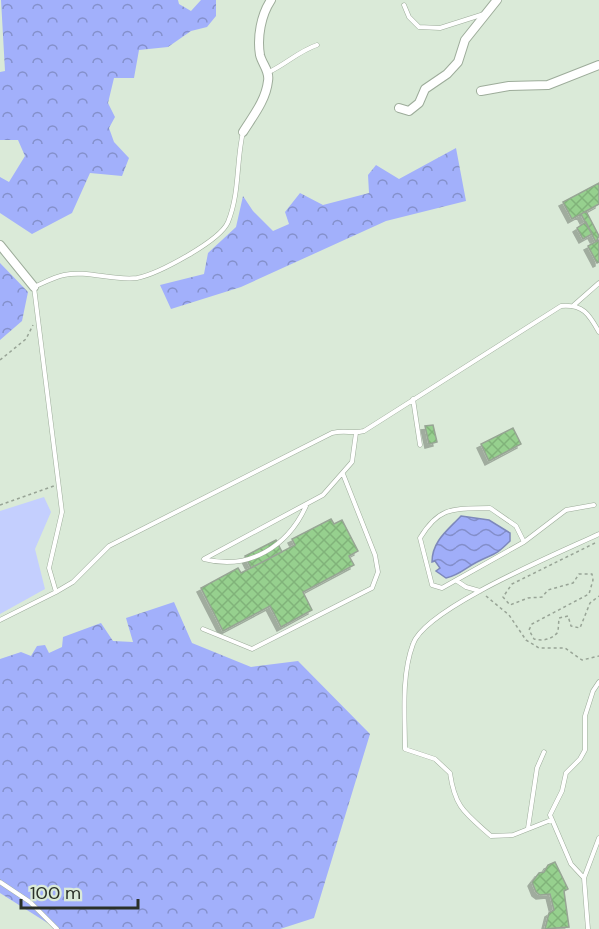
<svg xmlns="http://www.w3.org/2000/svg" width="599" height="929" viewBox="0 0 599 929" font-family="'DM Sans',sans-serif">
<defs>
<pattern id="forest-crowns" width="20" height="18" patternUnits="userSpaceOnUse" patternTransform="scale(1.5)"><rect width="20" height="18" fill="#a2b0fb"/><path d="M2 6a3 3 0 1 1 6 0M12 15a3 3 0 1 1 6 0" fill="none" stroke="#8490cb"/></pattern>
<pattern id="water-waves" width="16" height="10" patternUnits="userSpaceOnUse" patternTransform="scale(1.5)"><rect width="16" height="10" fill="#a0aef9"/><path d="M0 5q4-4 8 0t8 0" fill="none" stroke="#838eca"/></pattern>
<pattern id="building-cross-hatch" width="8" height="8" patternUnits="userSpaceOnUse" patternTransform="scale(1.5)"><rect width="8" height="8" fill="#96d08e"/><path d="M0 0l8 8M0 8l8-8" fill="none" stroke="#81b37a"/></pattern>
<filter id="shadow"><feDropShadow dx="-4" dy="4" stdDeviation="0" flood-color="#0004"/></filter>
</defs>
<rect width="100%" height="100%" fill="#daead8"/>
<path fill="#c4cffe" d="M44,497l7,15 -16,37 10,40 -45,25v-103z"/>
<path fill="url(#forest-crowns)" d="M1,0h177l1,4 12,7 10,-11h15v16l-9,11 -16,4 -23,16 -29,3 -5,28h-20l-6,25 7,14 -6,11 5,14 15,16 -7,18 -32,-3 -18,40 -40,21 -32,-21v-36l9,5 16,-26 -7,-16h-18v-68l5,-1z
M456,148l10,53 -80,20 -145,66 -70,22 -11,-24 44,-11 4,-21 28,-26 7,-31 10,15 20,20 16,-7 -4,-12 15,-19 23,12 46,-12 -1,-18 8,-10 23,14z
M0,263l28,29 -6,29 -22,19z
M174,602l18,41 59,24 47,-6 72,73 -56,184 -34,11h-223l-57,-36v-234l21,-7 10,4 6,-10 8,-1 4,8 13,-6 1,-10 38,-14 12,18 20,1 -7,-24z"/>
<path fill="url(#water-waves)" stroke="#7d88bb" stroke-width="1.5" d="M461,516l28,4 21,13v8c-16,16 -16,12 -33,21 -12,6 -17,13 -31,16l-10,-7 4,-3 -5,-7 -3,1c0,-21 16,-32 29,-46z"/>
<path fill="url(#building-cross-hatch)" stroke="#97a594" stroke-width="1.5" filter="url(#shadow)" d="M599,183v21l-27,15 -9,-17z
M586,211l13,25 -3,6 -15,-28z
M586,222l6,12 -9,5 -6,-11z
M599,240v22l-2,1 -9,-17z
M433,425l4,17 -8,2 -4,-18z
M513,428l8,16 -32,17 -8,-17z
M331,519l3,5 8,-4 16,31 -9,5 5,9 -51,27 9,18 -31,17 -11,-21 -47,25 -22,-43 37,-20 3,5 54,-28 -3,-6z
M276,540l6,12 -31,16 -6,-12z
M555,862l13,27 -4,2 5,36 -24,2 4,-16 5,-3 -4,-16 -10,1 -4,-3 -4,-10 7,-9 5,-1 4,-7z"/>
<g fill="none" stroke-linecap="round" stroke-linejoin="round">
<g stroke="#9dac9a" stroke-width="5">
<path id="lane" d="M404,5l5,12 10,10 21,1 44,-14
M269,72c17,-8 30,-21 48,-27
M243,132c-7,30 -3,60 -15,90 -8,19 -70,52 -91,56 -24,3 -50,-8 -73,-3 -10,2 -21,8 -30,12l28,225 -13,56 7,24 17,-10 36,-36 223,-113c13,-3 21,1 32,-2l197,-125c22,-2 28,8 38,26
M574,305l25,-22
M413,399l7,46
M490,508l26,18 8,16 -82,46 -10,-3 -12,-47c20,-33 35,-29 70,-30z
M524,542l42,-32 28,-5
M204,559l119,-64 29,-33 4,-29
M204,559c45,12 84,-13 102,-53
M457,581l9,6 14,4
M0,620l56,-28
M203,629l49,20 120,-61 6,-16 -3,-17 -32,-81
M551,820l-38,15 -22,1c-26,-23 -36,-28 -41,-63l-15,-14 -30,-10c0,-33 -4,-73 8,-105 12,-36 148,-92 186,-110
M528,828l9,-60 7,-16
M584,878l-13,-14 -21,-49 12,-24 4,-18 14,-14 5,-9v-34l8,-25 6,-9
M0,882l30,20 27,27
M588,929l-4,-51 15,-40"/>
</g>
<g stroke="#9dac9a" stroke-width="10">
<path id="street" d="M481,91l28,-5 39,-1 51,-20
M399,108l10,3 10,-8 6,-14 22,-15 11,-12 7,-22 32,-40
M243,132c10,-16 23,-32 25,-51 2,-10 -6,-17 -8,-26 -3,-18 1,-40 11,-55
M0,245l34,42"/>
</g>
<path stroke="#98a496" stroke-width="1.5" stroke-dasharray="3 3" stroke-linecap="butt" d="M0,360l26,-21 7,-14
M0,505l54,-19
M595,543l-83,41 -9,13 7,8 18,-7 14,-1 6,-7 25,-7 6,-9h13l1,6 -4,14 -57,30 -3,6 5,9c9,2 17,1 24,-7l1,-14 9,-2 3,10 9,2 10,-25 9,-7
M486,596l23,19 17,25 13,8h26l17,12 17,-4"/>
<use href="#lane" stroke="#fff" stroke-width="4"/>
<use href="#street" stroke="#fff" stroke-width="8"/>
</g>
<path d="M21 899v9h117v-9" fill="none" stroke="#2a3029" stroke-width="3"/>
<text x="30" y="899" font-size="18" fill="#2a3029" stroke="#daead8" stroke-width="4.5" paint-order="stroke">100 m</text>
</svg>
